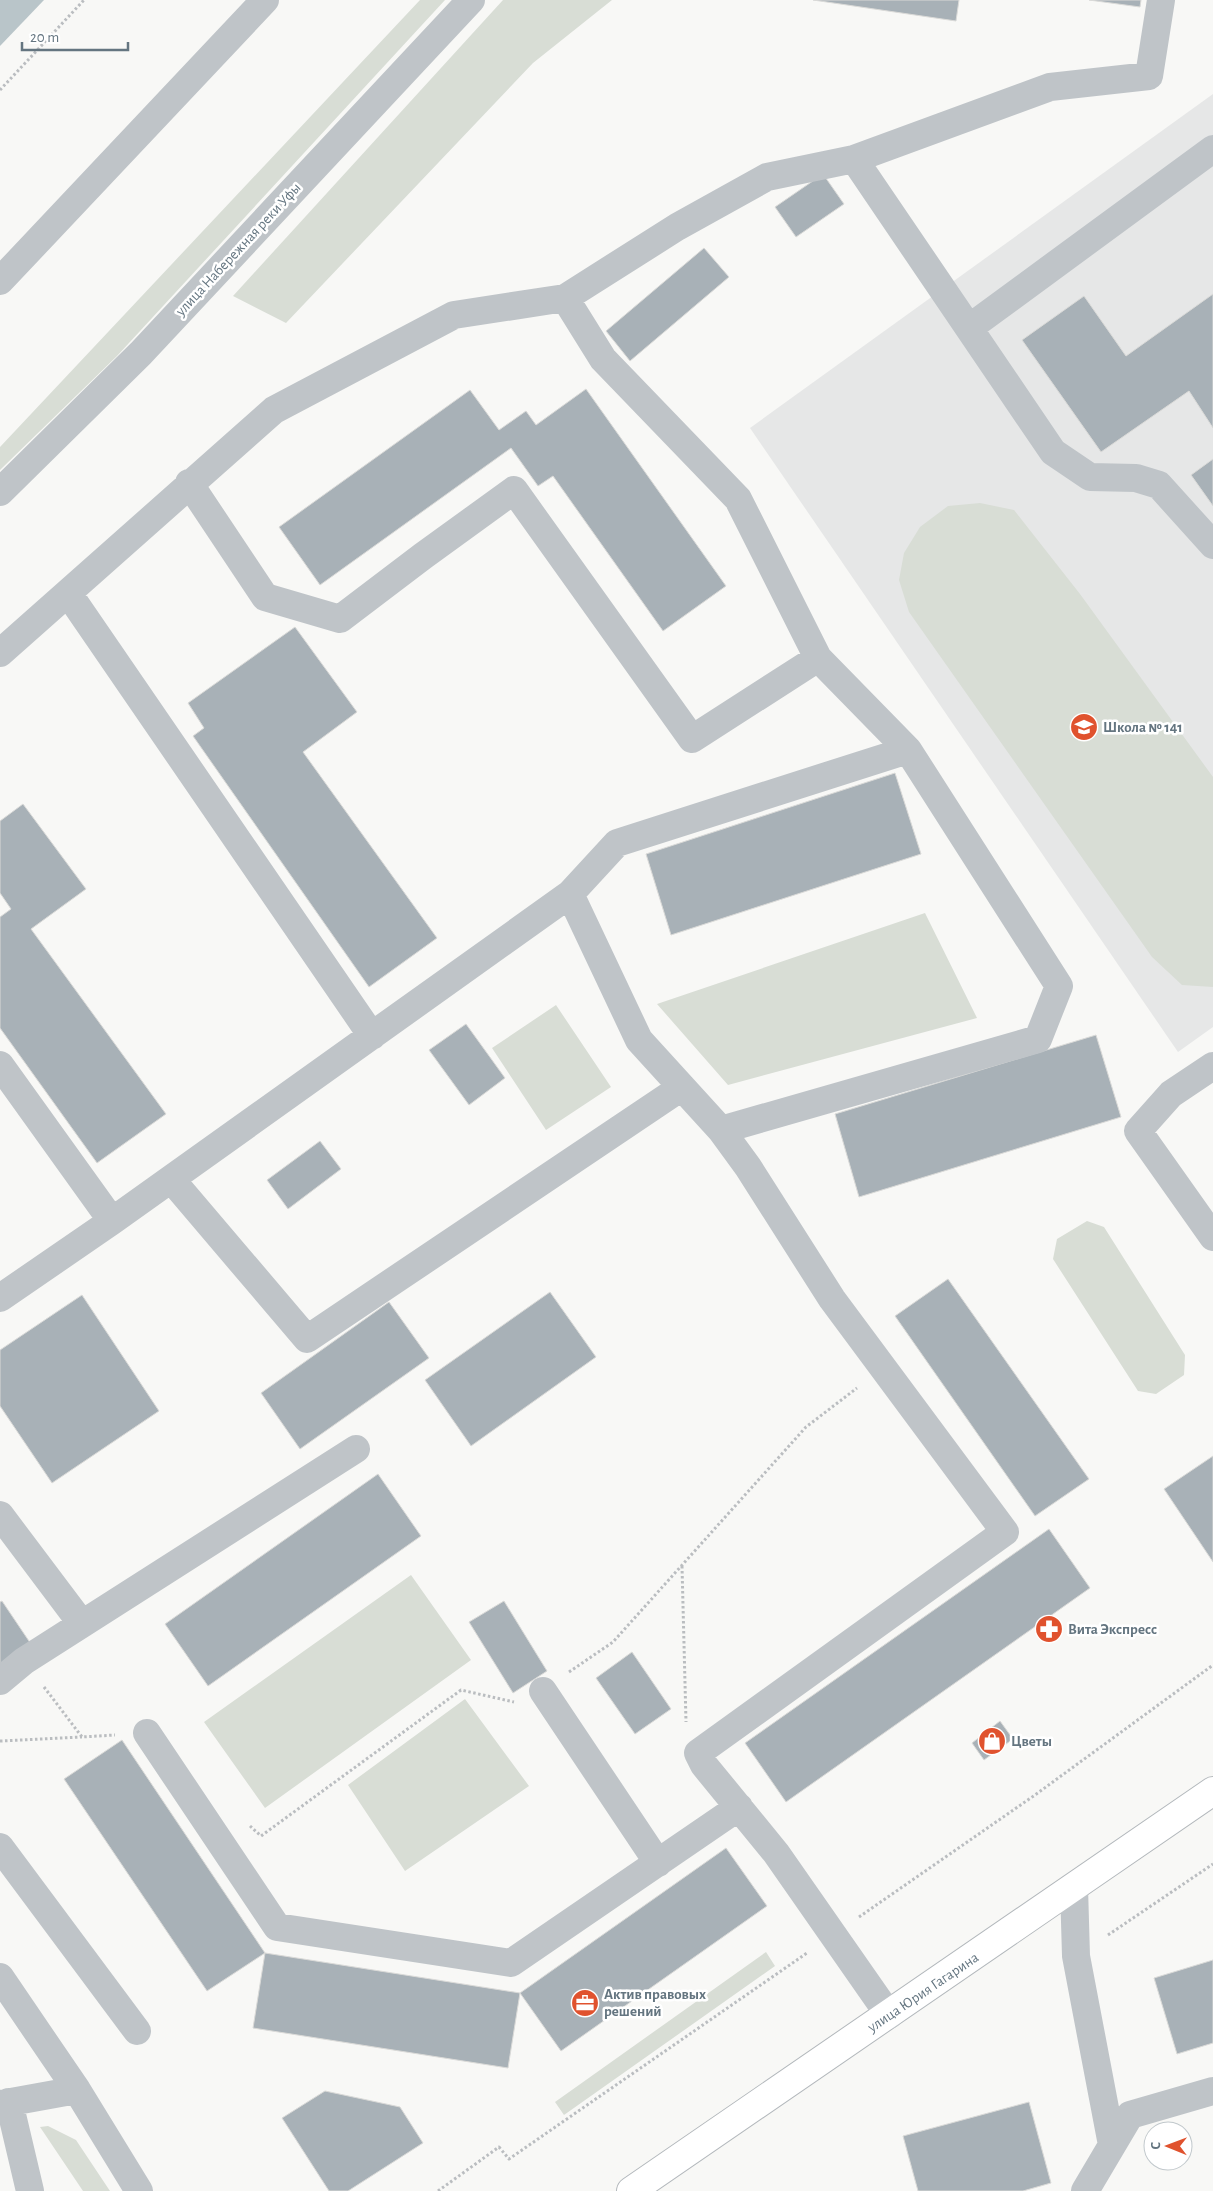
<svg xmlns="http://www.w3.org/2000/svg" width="1213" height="2191" viewBox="0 0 1213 2191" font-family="'Alegreya Sans',sans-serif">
<rect width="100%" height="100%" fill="#f8f8f6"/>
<path fill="#e6e7e7" d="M1213,94v933l-35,25 -428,-624z"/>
<path fill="#d8ddd5" d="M420,0h25l-328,356 -117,114v-23z
M503,0h109l-79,63 -247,260 -53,-27z
M980,503l34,7 66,84 133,183v210l-31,-2 -30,-28 -243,-345 -10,-32 5,-27 16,-26 28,-21z
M925,913l52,105 -249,67 -71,-81z
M556,1005l55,82 -65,43 -54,-82z
M1087,1221l17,6 81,128 -1,20 -28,19 -18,-3 -85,-132 4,-20z
M411,1575l60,85 -206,148 -61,-86z
M465,1699l64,87 -124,85 -57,-86z
M766,1952l9,14 -211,149 -9,-13z
M48,2126l28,14 34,51h-27l-43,-64z"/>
<path fill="#b9c5c9" d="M0,0h44l-44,46z"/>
<path fill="#a8b1b7" stroke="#dadad8" d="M813,0h146l-3,21z
M1089,0h52l-1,7z
M823,174l21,30 -48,33 -21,-30z
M704,248l25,29 -99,84 -24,-30z
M1213,294v134l-24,-37 -88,61 -79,-112 62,-44 42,60z
M586,389l140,197 -63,45 -110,-155 -15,10 -27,-38 -191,137 -41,-58 191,-137 29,40 27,-19 10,14z
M1213,459v47l-22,-31z
M295,627l62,85 -54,40 134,186 -68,49 -176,-251 11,-8 -16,-25z
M895,773l26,81 -250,81 -25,-81z
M23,804l63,85 -55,40 135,185 -69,49 -97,-135v-111l11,-8 -11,-16v-72z
M466,1024l39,54 -36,27 -40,-55z
M1096,1035l25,82 -262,80 -24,-83z
M320,1141l21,28 -53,40 -21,-29z
M948,1279l141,200 -54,37 -140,-200z
M550,1292l46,65 -125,89 -46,-66z
M82,1295l77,116 -107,72 -52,-77v-56z
M389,1302l40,56 -129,91 -39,-56z
M1213,1456v106l-49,-73z
M378,1474l43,62 -213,150 -43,-62z
M1049,1529l41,59 -304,214 -41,-59z
M2,1601l33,49 -35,23v-71z
M504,1601l43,70 -34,22 -44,-71z
M632,1652l39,57 -36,25 -39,-56z
M1000,1721l13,18 -29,21 -12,-17z
M122,1740l143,213 -58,38 -143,-212z
M726,1848l41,58 -206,145 -41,-58z
M265,1953l255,40 -12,75 -255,-40z
M1213,1960v83l-36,11 -23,-76z
M325,2091l75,16 23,36 -75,48h-19l-47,-73z
M1029,2102l22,81 -28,8h-105l-15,-55z"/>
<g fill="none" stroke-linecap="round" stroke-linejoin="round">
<g stroke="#b3b8bc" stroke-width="30">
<path id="major" d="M631,2191l582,-400"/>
</g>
<path stroke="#babdc0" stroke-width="3" stroke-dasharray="2.5 2.5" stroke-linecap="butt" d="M0,90l84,-90
M682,1566l4,156
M569,1672l44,-30 193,-215 51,-39
M44,1687l38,50 33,-2
M0,1741l82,-4
M250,1826l11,10 200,-146 53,12
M859,1917l176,-122 178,-130
M1108,1935l105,-71
M438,2191l61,-44 10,12 298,-206"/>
<path stroke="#bfc4c8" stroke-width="28" d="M854,159l199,293 37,25 46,1 23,7 54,60
M0,281l265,-281
M969,328l244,-179
M189,483l76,114 75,22 83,-63 91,-66 178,249 126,-81 -80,-159 -135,-140 -38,-61
M0,492l141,-139 330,-353
M68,593l304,443
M0,653l274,-243 180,-95 111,-17 112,-71 90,-50 87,-18 196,-72 99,-11 12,-76
M818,658l90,92
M570,894l69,146 82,90 27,37 84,132 173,233 -307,221 6,12 72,88 113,162
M0,1065l112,156
M1213,1066l-42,28 -33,37 75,106
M171,1179l136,160 375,-252
M0,1298l112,-77 458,-327 47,-51 291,-93 151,236 -21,53 -317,91
M0,1515l82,109
M0,1681l24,-20 332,-212
M543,1691l115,172
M147,1733l130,194 234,36 228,-156
M0,1847l137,184
M1074,1887l2,69 36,189
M0,1977l77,113 62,101
M9,2102l21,89
M0,2104l77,-14
M1085,2191l45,-76 83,-24"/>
<use href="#major" stroke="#fff" stroke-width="28"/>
</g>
<defs>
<g id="school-disc" transform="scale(1.4375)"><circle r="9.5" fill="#e0522e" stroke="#fff"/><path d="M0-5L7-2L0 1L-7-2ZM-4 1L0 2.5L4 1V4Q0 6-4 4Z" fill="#fff"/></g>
<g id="pharmacy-disc" transform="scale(1.4375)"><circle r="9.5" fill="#e0522e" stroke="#fff"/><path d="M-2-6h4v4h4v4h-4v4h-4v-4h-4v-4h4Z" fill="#fff"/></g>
<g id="shop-disc" transform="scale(1.4375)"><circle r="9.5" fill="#e0522e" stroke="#fff"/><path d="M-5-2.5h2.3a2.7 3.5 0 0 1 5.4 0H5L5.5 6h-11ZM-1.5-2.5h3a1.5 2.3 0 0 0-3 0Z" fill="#fff"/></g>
<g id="office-disc" transform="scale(1.4375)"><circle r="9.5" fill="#e0522e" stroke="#fff"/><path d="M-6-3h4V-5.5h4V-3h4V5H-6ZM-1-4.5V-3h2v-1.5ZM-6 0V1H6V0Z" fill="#fff"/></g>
</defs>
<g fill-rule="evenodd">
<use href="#school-disc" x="1084" y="727"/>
<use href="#pharmacy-disc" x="1049" y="1629"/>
<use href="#shop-disc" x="992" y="1741"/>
<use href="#office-disc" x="585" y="2003"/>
</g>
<g text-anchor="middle" stroke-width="5" stroke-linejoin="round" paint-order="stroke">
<g font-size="15" fill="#647580" stroke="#fff">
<text transform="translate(238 249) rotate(-47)" y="5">улица Набережная реки Уфы</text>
<text transform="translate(923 1992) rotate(-34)" y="5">улица Юрия Гагарина</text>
</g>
<g font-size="15" font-weight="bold" fill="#647580" stroke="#fff" text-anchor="start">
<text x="1103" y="732">Школа № 141</text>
<text x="1068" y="1634">Вита Экспресс</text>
<text x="1011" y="1746">Цветы</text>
<text x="604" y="1999">Актив правовых<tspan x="604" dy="17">решений</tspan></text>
</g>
</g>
<g transform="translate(1168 2146) rotate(271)"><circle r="24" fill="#ffffff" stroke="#c1c8cc"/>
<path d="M0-4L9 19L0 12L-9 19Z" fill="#e0522e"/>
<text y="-8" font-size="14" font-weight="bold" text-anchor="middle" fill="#647580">С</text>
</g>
<path d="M22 42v8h106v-8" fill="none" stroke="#647580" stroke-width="2.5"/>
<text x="30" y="42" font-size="15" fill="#647580" stroke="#ffffff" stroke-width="4" paint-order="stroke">20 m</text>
</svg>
